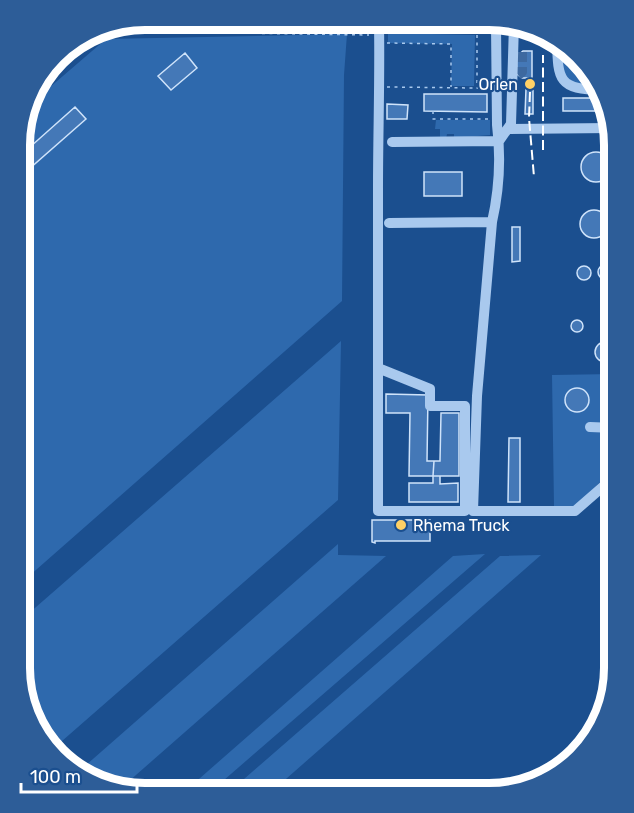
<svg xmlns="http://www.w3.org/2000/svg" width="634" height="813" viewBox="0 0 634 813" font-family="Rubik,sans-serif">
<rect width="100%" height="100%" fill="#1b4f8f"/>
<path fill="#2e69ad" d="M390,33l85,2 -1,51h-23l1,-42 -64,-1v-9z
M347,34l-3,41 -2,226 -322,283 1,-456 7,-22 78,-67z
M561,43l4,2 27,33 -8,8 -6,-1 -14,-9z
M436,120h54v15l-36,3v-4h-7l-1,5 -6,-1v-9h-5z
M341,341l-3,159 -284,248 -21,-24 -13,-55v-48z
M614,374v95l-39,37h-21l-2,-131z
M338,544v11l48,1 -266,233 -43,-16z
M485,554l-276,239h-26l270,-237z
M541,555l-271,238h-42l272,-237z"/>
<path fill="#4478b7" stroke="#cfe3fa" stroke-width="1.5" d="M523,51h9v27h-10l-5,-4 -1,-17z
M185,53l12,15 -26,22 -13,-14z
M526,89h7v25h-8z
M424,94h63v18l-63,-1z
M563,98h40l4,13h-44z
M387,104l21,1 -1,14h-20z
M75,107l11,12 -65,57v-21z
M581 167a15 15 0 1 1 30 0a15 15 0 1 1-30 0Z
M424,172h38v24h-38z
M580 224a14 14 0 1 1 28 0a14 14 0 1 1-28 0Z
M512,227h8v34l-8,1z
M598 272a7 7 0 1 1 14 0a7 7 0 1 1-14 0Z
M577 273a7 7 0 1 1 14 0a7 7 0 1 1-14 0Z
M601 312a7 7 0 1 1 14 0a7 7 0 1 1-14 0Z
M571 326a6 6 0 1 1 12 0a6 6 0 1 1-12 0Z
M595 352a10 10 0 1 1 20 0a10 10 0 1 1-20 0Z
M565 400a12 12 0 1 1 24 0a12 12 0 1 1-24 0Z
M386,394l42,1 -1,66h7l-1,15h-24l1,-63h-24z
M441,413h18v63h-26l1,-15h6z
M509,438h11v64h-12z
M433,476h7v8l18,-1v19h-49v-19h24z
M372,520h58v21h-55v2l-3,-1z"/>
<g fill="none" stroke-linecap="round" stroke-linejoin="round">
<path stroke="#3d69a0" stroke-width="10" stroke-dasharray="10 5" stroke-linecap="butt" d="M518,75l4,-3v-20"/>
<path stroke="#a9c9ee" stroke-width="1.5" stroke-dasharray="3 4.5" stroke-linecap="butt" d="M97,31l272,4
M477,35v53l10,1
M387,43l64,1v43
M387,87l89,1
M433,111v8h55"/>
<path stroke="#a9c9ee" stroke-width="10" d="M328,23l189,2
M496,25l1,100c4,32 2,66 -5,97l-15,174 -4,115h102l39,-34
M557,42c1,37 1,48 45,48
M42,75l46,-39
M509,129l102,-1
M499,141l12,-17 3,-100
M392,142l107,-1
M389,223l103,-1
M378,368l52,21v17h35v105h-87c0,-108 0,-216 0,-323 0,-55 2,-110 1,-164
M590,427l24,1"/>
<path stroke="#fff" stroke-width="2" stroke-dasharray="10 4.5" stroke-linecap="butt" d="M530,92l-1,26 5,59
M543,150v-95"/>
</g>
<g fill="#ffd166" stroke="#1b4f8f" stroke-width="2">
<circle cx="530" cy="84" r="6"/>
<circle cx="401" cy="525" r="6"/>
</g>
<g text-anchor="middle" stroke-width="4.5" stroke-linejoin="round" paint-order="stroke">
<g font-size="16" fill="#fff" stroke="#1b4f8f" text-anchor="end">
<text x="518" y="90">Orlen</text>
<text x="413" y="531" text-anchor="start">Rhema Truck</text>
</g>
</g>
<path d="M0 0H634V813H0ZM145 30H489A115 115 0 0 1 604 145V668A115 115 0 0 1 489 783H145A115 115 0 0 1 30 668V145A115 115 0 0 1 145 30Z" fill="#2d5d98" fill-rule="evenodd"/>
<path fill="none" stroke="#fff" stroke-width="8" d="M145 30H489A115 115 0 0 1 604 145V668A115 115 0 0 1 489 783H145A115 115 0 0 1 30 668V145A115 115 0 0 1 145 30Z"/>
<path d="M21 783v9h116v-9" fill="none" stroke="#ffffff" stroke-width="3"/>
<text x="30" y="783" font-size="18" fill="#ffffff" stroke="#1b4f8f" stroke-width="4.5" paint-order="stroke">100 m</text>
</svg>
